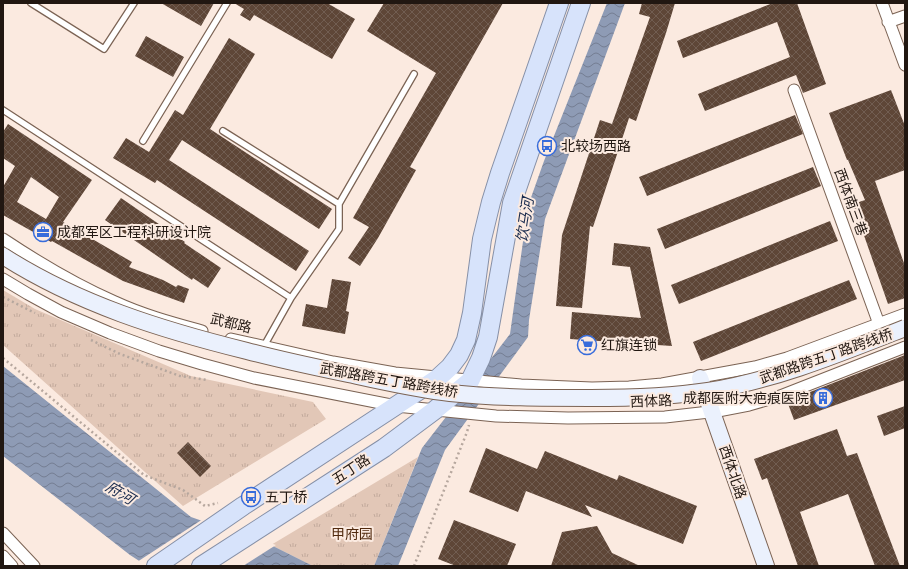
<svg xmlns="http://www.w3.org/2000/svg" width="908" height="569" viewBox="0 0 908 569" font-family="'Noto Sans','Noto Sans SC',sans-serif">
<defs>
<pattern id="park-tufts" width="24" height="20" patternUnits="userSpaceOnUse"><rect width="24" height="20" fill="#e2c7b7"/><path d="M3 7l-1-3M5 7V3M7 7l1-3M15 17l-1-3M17 17v-4M19 17l1-3" fill="none" stroke="#c2aa9c"/></pattern>
<pattern id="water-waves" width="16" height="10" patternUnits="userSpaceOnUse"><rect width="16" height="10" fill="#8e9bb5"/><path d="M0 5q4-4 8 0t8 0" fill="none" stroke="#747d92"/></pattern>
<pattern id="building-cross-hatch" width="8" height="8" patternUnits="userSpaceOnUse"><rect width="8" height="8" fill="#5e4637"/><path d="M0 0l8 8M0 8l8-8" fill="none" stroke="#715d51"/></pattern>
</defs>
<rect width="100%" height="100%" fill="#fbeae0"/>
<path fill="url(#park-tufts)" d="M3,290l32,19 156,67 122,26 13,17 -143,87 -180,-161z
M418,457l-44,109h-61l-42,-21z"/>
<path fill="url(#water-waves)" d="M607,3h18l-80,216 -16,101 -1,17 -83,113 -47,116h-24l48,-118 88,-114 18,-128 16,-45z
M3,366l188,151 80,28 42,21h-166l-17,-11 -127,-99z"/>
<path fill="#fbeae0" d="M203,519l73,26 -33,21h-100l-6,-4z"/>
<path fill="url(#building-cross-hatch)" fill-rule="evenodd" d="M161,3h53l-13,23z
M234,3h93l28,16 -23,40 -78,-44 -4,6 -10,-6 4,-6z
M384,3h119l-93,164 6,3 -38,68 -18,28 -12,-8 21,-31 -16,-9 83,-145 -69,-42z
M642,3h33l-9,30 -30,88 -7,-3 -36,109 -3,-1 -8,82 -26,-2 6,-71 38,-115 12,4 38,-107 -11,-3z
M773,3h24l29,81 -23,9 -7,-18 -91,36 -7,-17 92,-37 -13,-35 -94,36 -6,-17z
M146,36l38,21 -11,20 -38,-21z
M229,38l26,16 -45,75 122,80 -13,20 -137,-89 -13,20 140,91 -13,20 -139,-91 -2,3 -42,-25 13,-20 23,14 26,-42 8,5z
M891,90l14,36v44l-30,11 30,85v32l-17,6 -35,-100 12,-4 -17,-40h-1l-18,-47z
M795,115l8,19 -156,62 -8,-19z
M8,124l84,56 -29,42 69,40 -3,5 34,13 13,7 2,-2 11,4 -5,14 -61,-22 -71,-40 -1,1 -48,-27v-28l12,-21 -12,-8v-26zM31,177l28,20 -13,22 -29,-17z
M813,167l8,19 -156,63 -8,-20z
M121,198l64,44 -1,1 37,25 -13,20 -15,-10 -1,2 -87,-60z
M830,221l8,20 -159,63 -8,-19z
M614,243l36,4 22,99 -102,-7 2,-27 69,6 -11,-51 -18,-2z
M332,279l19,3 -5,29 3,1 -4,22 -43,-8 4,-22 21,4z
M849,280l8,19 -156,62 -8,-19z
M905,355v25l-111,40 -7,-19z
M905,406v22l-21,8 -7,-20z
M837,429l10,27 10,-3 43,113h-25l-27,-72 -48,18 19,54h-21l-31,-88 -5,2 -8,-21z
M188,442l23,24 -11,11 -23,-24z
M486,448l51,21 8,-18 72,29 2,-5 78,31 -14,38 -98,-39 7,12 -66,-26 -8,21 -49,-20z
M454,520l62,24 -9,22h-51l-18,-7z
M597,526l15,27 28,13h-89l11,-34z"/>
<g fill="none" stroke-linecap="round" stroke-linejoin="round">
<g stroke="#7b6354" stroke-width="8">
<path id="lane" d="M31,3l73,46 30,-46
M3,110l288,188
M223,131l116,73v25l-48,69 -27,48
M143,141l84,-138
M339,204l75,-130"/>
</g>
<g stroke="#7b6354" stroke-width="13">
<path id="street" d="M882,3l23,62
M888,22l17,-6
M794,90l85,234
M3,239c36,24 73,46 112,63 28,13 58,21 87,29
M3,279l25,15 33,18 49,21 49,18 43,13 52,14 142,28 100,10 72,2 97,-1 53,-6 31,-6 31,-9 125,-49
M231,339l102,23 62,11 126,12 71,3 37,-1 33,-3 93,-17 32,-9 118,-44
M3,533l31,33
M3,556l9,10"/>
</g>
<g stroke="#7b6354" stroke-width="18">
<path id="secondary" d="M700,378l66,188"/>
</g>
<g stroke="#8690a7" stroke-width="20">
<path id="primary" d="M156,566l87,-60 180,-118 15,-10 12,-11 9,-12 7,-15 6,-27 10,-74 9,-37 9,-29 59,-170
M201,566l183,-118 51,-38 35,-29 11,-23 7,-21 24,-134 69,-200"/>
</g>
<path stroke="#b6a79e" stroke-width="2.5" stroke-dasharray="2 3" stroke-linecap="butt" d="M3,297l32,16
M91,340l29,14 60,22 27,4
M3,358l141,117 39,15 22,16 13,-3
M414,566l53,-134 2,-7"/>
<use href="#lane" stroke="#fff" stroke-width="5.5"/>
<use href="#street" stroke="#fff" stroke-width="11"/>
<use href="#secondary" stroke="#ebf1fd" stroke-width="16"/>
<use href="#primary" stroke="#d7e3fb" stroke-width="18"/>
<g stroke="#7b6354" stroke-width="18" stroke-linecap="butt">
<path id="secondary-bridge" d="M3,256c75,48 159,74 244,95 34,9 67,16 101,23 34,7 67,15 102,19 47,5 94,5 141,5 39,0 78,-1 117,-7 68,-11 133,-38 197,-63"/>
</g>
<use href="#secondary-bridge" stroke="#ebf1fd" stroke-width="16"/>
</g>
<defs>
<g id="bus-ring" transform="scale(1)"><circle r="9.5" fill="#fbeae0" stroke="#376cdb" stroke-width="1.5"/><path d="M-5-6H5V4H4V6H2V4H-2V6H-4V4H-5ZM-3.5-4V0h7V-4ZM-3.5 1.2v1.5H-2V1.2ZM2 1.2v1.5H3.5V1.2Z" fill="#376cdb"/></g>
<g id="office-ring" transform="scale(1)"><circle r="9.5" fill="#fbeae0" stroke="#376cdb" stroke-width="1.5"/><path d="M-6-3h4V-5.5h4V-3h4V5H-6ZM-1-4.5V-3h2v-1.5ZM-6 0V1H6V0Z" fill="#376cdb"/></g>
<g id="supermarket-ring" transform="scale(1)"><circle r="9.5" fill="#fbeae0" stroke="#376cdb" stroke-width="1.5"/><path d="M-6-5.5h2.5l.6 2H6L4.5 2H-2.5L-4.4-4H-6ZM-1.5 3.2a1.3 1.3 0 1 0 .1 0ZM3 3.2a1.3 1.3 0 1 0 .1 0Z" fill="#376cdb"/></g>
<g id="building-ring" transform="scale(1)"><circle r="9.5" fill="#fbeae0" stroke="#376cdb" stroke-width="1.5"/><path d="M-4-6H4V6H1V3H-1V6H-4ZM-2.5-4.3h1.7v1.8h-1.7ZM.8-4.3h1.7v1.8H.8ZM-2.5-1h1.7V.8h-1.7ZM.8-1h1.7V.8H.8Z" fill="#376cdb"/></g>
</defs>
<g fill-rule="evenodd">
<use href="#bus-ring" x="547" y="146"/>
<use href="#office-ring" x="43" y="232"/>
<use href="#supermarket-ring" x="587" y="345"/>
<use href="#building-ring" x="823" y="398"/>
<use href="#bus-ring" x="251" y="497"/>
</g>
<g text-anchor="middle" stroke-width="4" stroke-linejoin="round" paint-order="stroke">
<g font-size="14" fill="#211711" stroke="#fbeae0" text-anchor="start">
<text x="561" y="151">北较场西路</text>
<text x="57" y="237">成都军区工程科研设计院</text>
<text x="601" y="350">红旗连锁</text>
<text x="809" y="403" text-anchor="end">成都医附大疤痕医院</text>
<text x="265" y="502">五丁桥</text>
</g>
<g font-size="14" fill="#211711" stroke="#fbeae0">
<text transform="translate(851 202) rotate(70)" y="5">西体南三巷</text>
<text transform="translate(231 323) rotate(14)" y="5">武都路</text>
<text transform="translate(826 356) rotate(-19)" y="5">武都路跨五丁路跨线桥</text>
<text transform="translate(389 380) rotate(10)" y="5">武都路跨五丁路跨线桥</text>
<text transform="translate(651 401) rotate(-2)" y="5">西体路</text>
<text transform="translate(351 469) rotate(-33)" y="5">五丁路</text>
<text transform="translate(733 472) rotate(71)" y="5">西体北路</text>
</g>
<g font-size="14" fill="#512a0e" stroke="#fbeae0">
<text x="352" y="539">甲府园</text>
</g>
<g font-size="15" font-style="italic" fill="#182a4d" stroke="#fbeae0">
<text transform="translate(525 220) rotate(-81)" y="5">饮马河</text>
<text transform="translate(120 493) rotate(31)" y="5">府河</text>
</g>
</g>
<rect width="908" height="569" fill="none" stroke="#211711" stroke-width="8"/>
</svg>
